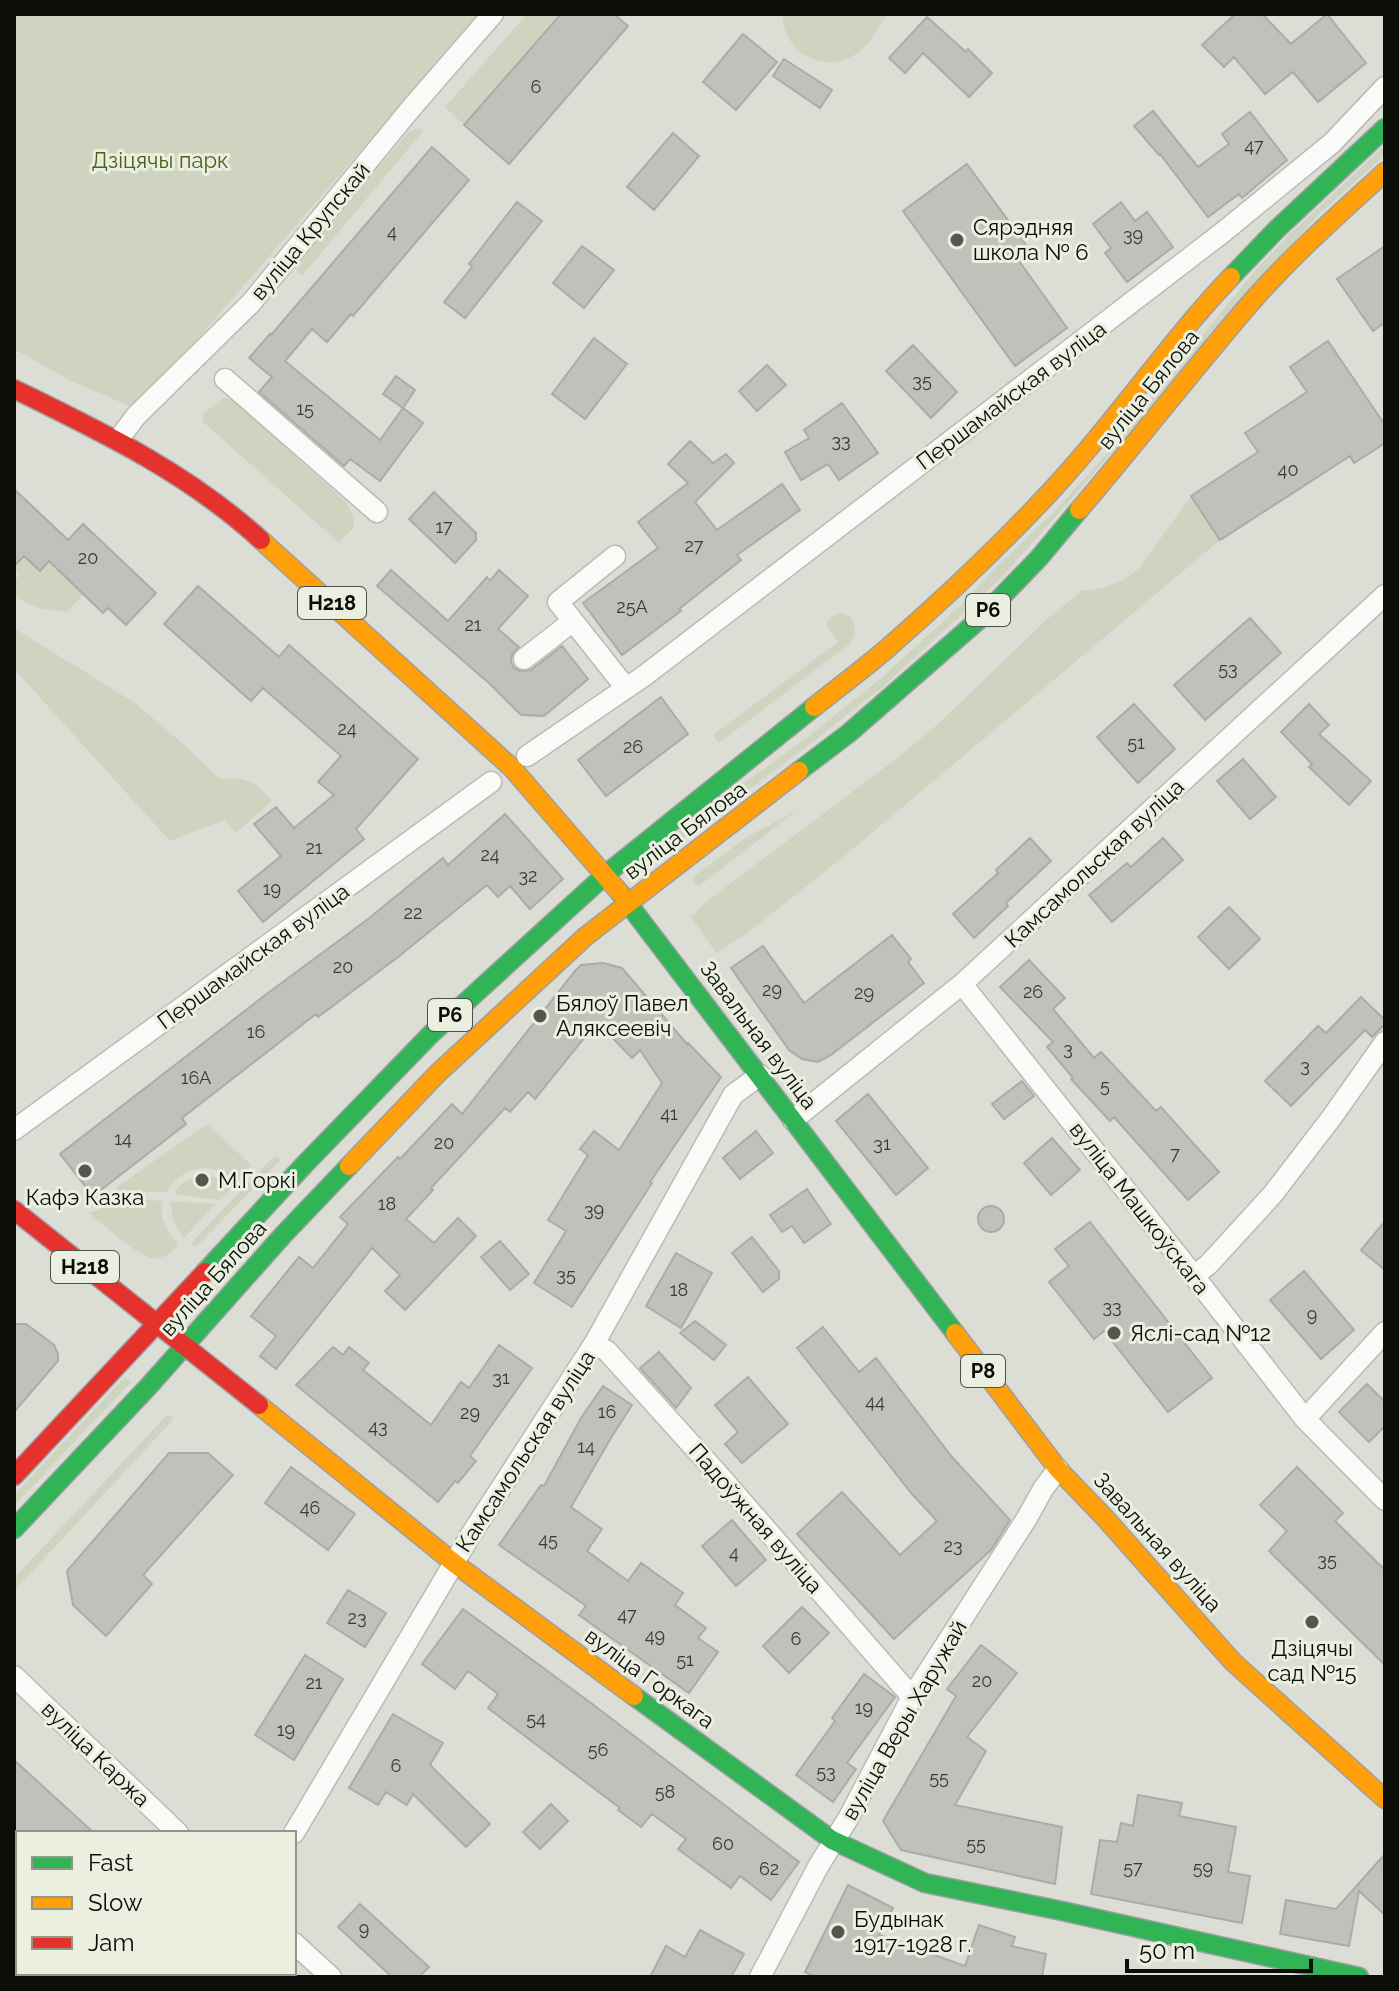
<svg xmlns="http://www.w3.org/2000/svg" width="1399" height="1991" viewBox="0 0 1399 1991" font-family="Raleway,sans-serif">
<rect width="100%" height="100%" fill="#dcded6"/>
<path fill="#ced4c0" d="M14,14h465l-342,395 -66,-28 -57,-32z
M527,14h34l-97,111 -19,-18z
M782,14h106c-10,13 -19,32 -32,40 -26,17 -58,6 -70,-21 -2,-6 -3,-13 -4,-19z
M418,128l6,2 -122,146 -10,-10 117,-134z
M1385,145v10l-68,61 -137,160 -178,201 -117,108 -71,56 -144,108 -6,-2 -1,-5 147,-107 70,-56 82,-75 31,-34 65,-62 61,-68 54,-69 82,-100 32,-34z
M223,398h8l115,104 7,14 1,11 -15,16 -136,-121v-8z
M1191,496l29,44 -372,313 -103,82 -29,18 -25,-36 15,-15 186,-140 46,-38 108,-104 37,-30c18,2 44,-10 57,-23z
M14,555h40l12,23 17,17 -16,17c-20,-2 -38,-4 -53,-17v-12l5,-9 -5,-5z
M840,613l11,4c5,10 5,16 0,26l-132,100 -6,-8 125,-93 -10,-14 -1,-6 5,-6z
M14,628l121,75 47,40 38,36c27,-2 34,1 52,22l-36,32 -12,-13 -54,21 -156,-172z
M799,809l-100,77 -5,-2 -2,-6 55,-41z
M209,1125l42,40 -16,18c-24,-24 -51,-18 -69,9l-50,-1 1,-4 85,-60z
M276,1156l3,2 1,3 -83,85 -5,-1 1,-4 80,-84z
M202,1175c13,1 20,4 30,13l-13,12 -45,-6c6,-11 15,-16 28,-19z
M112,1197l51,4c-4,18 4,30 15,44 -7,8 -15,15 -27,13 -16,-4 -48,-34 -62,-45l18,-7z
M171,1201l44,3 -31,34c-10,-11 -13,-22 -13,-37z
M125,1377l6,5 -117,124v-11z
M169,1415l4,3 -2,4 -157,169v-13l151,-161z"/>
<path fill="#bfc1ba" stroke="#abaca7" stroke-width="2" d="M561,14h53l14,12 -119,138 -45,-39z
M1235,14h27l29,30 36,-30 39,49 -48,39 -25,-30 -28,22 -31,-37 -10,10 -22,-22z
M927,17l39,35 2,-3 24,24 -23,24 -46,-44 -18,20 -16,-15z
M743,34l34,28 -41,48 -33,-28z
M784,59l48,31 -12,18 -47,-32z
M1153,111l45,56 31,-23 -7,-10 28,-22 37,48 -45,38 -3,-4 -31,23 -48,-63 -1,1 -25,-29z
M673,133l26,23 -45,54 -27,-23z
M432,147l37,33 -116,136 -2,-2 -24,28 -15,-13 -27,32 95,79 23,-32 20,15 -43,58 -30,-22 -6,7 -85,-74 13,-15 -23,-19 21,-24 1,1z
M967,164l59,81 -12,9 53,74 -52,38 -112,-155z
M517,202l25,19 -77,97 -21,-16 28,-35 -3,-3z
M1121,202l14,19 12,-9 26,35 -46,35 -22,-29 6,-5 -18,-24z
M582,246l32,24 -30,38 -31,-25z
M1385,246v76l-12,9 -36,-52z
M594,338l33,26 -42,55 -33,-25z
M1328,341l57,84v18l-31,20 -4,-7 -130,84 -29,-44 67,-44 -13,-19 62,-41 -17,-25z
M913,345l44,47 -26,26 -45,-47z
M767,365l19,20 -29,26 -18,-20z
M396,376l19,14 -12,18 -20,-14z
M842,403l36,50 -39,27 -11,-16 -27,16 -16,-28 24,-14 -5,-8z
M690,441l23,22 13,-9 8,9 -39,39 22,28 65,-46 18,26 -63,45 4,5 -62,49 2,2 -59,44 -39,-52 75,-55 -20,-26 50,-39 -20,-19z
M14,489l54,51 15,-16 73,69 -30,32 -18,-17 -5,5 -54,-52 -9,10 -16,-15 -10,10z
M434,492l42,41v7l-21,23 -46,-44z
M391,570l57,51 39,-44 3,4 9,-11 29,26 -30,33 21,18 -7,8 -1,7 3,6 6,3 11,-1 31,-24 26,33 -44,37 -23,-1 -31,-31 -113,-98z
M198,586l81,71 10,-12 129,114 -62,70 8,10 -101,83 -25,-31 43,-35 -27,-32 22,-17 18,21 40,-33 -16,-13 23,-26 -78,-68 -12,13 -87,-77z
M1250,618l31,35 -76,67 -31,-35z
M661,697l27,37 -82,62 -28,-36z
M1134,704l41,45 -37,34 -41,-46z
M1309,704l20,21 -10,9 52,47 -22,24 -40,-38 3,-3 -31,-32z
M1243,759l33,38 -26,22 -33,-38z
M505,814l58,65 -33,30 -20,-23 -12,11 -11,-12 -89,72 -80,60 -2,-3 -134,104 4,6 -93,72 -33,-42 208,-161 100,-74 75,-61 5,7z
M1030,838l21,23 -45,42 2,3 -34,32 -21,-24 45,-41 -2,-3z
M1163,838l20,22 -71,62 -23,-27 38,-32 4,4z
M1229,907l31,32 -31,30 -31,-32z
M892,935l19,24 -3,3 16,21 -93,72 -13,7 -16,-3 -13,-9 -58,-82 32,-22 41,57z
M1029,960l36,38 -12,11 41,49 7,-6 55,59 5,-4 58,65 -31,28 -74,-83 -4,4 -39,-42 2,-1 -26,-31 6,-5 -53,-55z
M603,963l19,5 65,76 1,-1 33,34 -71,105 2,1 -80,124 -38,-24 32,-52 -18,-11 40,-65 -8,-6 14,-18 25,19 43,-67 -22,-33 -8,8 -35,-36 -62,77 -7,-7 -18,20 -5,-4 -74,80 2,2 -27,29 28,24 24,-25 18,18 -71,74 -20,-19 15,-16 -28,-27 -96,121 -16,-13 16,-20 -25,-20 48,-59 14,11 35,-44 -8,-7 58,-60 2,2 52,-55 10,10 113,-143 6,-6z
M1361,997l24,23v4l-13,13 -7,-7 -74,76 -26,-25 53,-55 8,7z
M1022,1081l12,15 -30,23 -12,-15z
M868,1094l60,74 -32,27 -60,-74z
M756,1131l17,22 -33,26 -17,-21z
M1052,1138l28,32 -29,25 -27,-32z
M807,1189l24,35 -27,19 -12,-17 -10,6 -12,-17z
M978 1219a13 13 0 1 1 26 0a13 13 0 1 1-26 0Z
M1385,1221v49l-24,-20z
M1090,1222l122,156 -44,34 -64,-81 -10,8 -45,-57 20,-16 -14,-17z
M752,1237l27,34v8l-16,13 -31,-39z
M500,1241l29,33 -19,16 -29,-33z
M676,1253l36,20 -31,55 -35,-22z
M1304,1271l50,59 -33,29 -51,-59z
M695,1321l31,24 -12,15 -34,-27z
M14,1324h12l28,21 4,9v7l-44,51z
M823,1327l36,45 17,-14 76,99 58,63 -19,30 -97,89 -97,-105 45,-42 58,63 37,-34 -25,-27 -115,-146z
M499,1345l33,23 -62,88 6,5 -18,22 -3,-2 -17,21 -142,-117 37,-38 10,8 6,-8 20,16 -6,7 68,55 30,-43 8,6z
M659,1352l32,36 -15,20 -36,-40z
M748,1377l40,47 -46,39 -17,-19 13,-12 -23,-27z
M1367,1384l18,18v24l-16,16 -30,-30z
M603,1386l29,19 -21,33 -40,69 31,22 -15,22 41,30 13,-18 42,30 -8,12 31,23 -8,10 20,14 -29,41 -110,-78 7,-9 -87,-61 42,-60 3,1 37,-68z
M169,1453h39l25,22 -90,100 9,9 -46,52 -33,-31 -6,-34z
M291,1467l64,47 -27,36 -63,-47z
M1297,1467l46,46 -8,8 50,49v95l-116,-114 18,-20 -27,-26z
M732,1520l34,40 -30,26 -34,-40z
M348,1590l38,23 -21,34 -38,-24z
M802,1607l27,26 -40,40 -26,-27z
M463,1609l128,94 208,159 -28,38 -31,-24 -9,12 -53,-39 8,-10 -34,-25 -11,13 -23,-17 2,-2 -132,-100 10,-14 -30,-23 -13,18 -33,-25z
M981,1645l36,28 -50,64 19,14 -31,54 107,22 -7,57 -154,-34 -18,-29 73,-125 -9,-7z
M305,1655l38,24 -49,81 -39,-25z
M864,1674l31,23 -48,66 9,6 -23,33 -37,-27 39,-54 -3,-3z
M393,1714l50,29 -13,22 60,59 -24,23 -53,-53 -6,11 -21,-13 -8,13 -29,-17z
M14,1760l80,73h-80z
M1138,1795l44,8 -3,13 57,11 -8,45 22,4 -8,47 -151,-29 9,-54 17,2 4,-19 12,3z
M551,1804l17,17 -28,28 -17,-17z
M1385,1854v61l-26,-24 -10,55 -69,-12 6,-34 50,9z
M848,1885l45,23 -14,27 86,31 14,-41 36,12 -3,9 34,8 -4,23h-226l-11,-5z
M360,1904l69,63 -10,10h-27l-54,-50z
M700,1930l44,24 -13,23h-81l16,-31 19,11z"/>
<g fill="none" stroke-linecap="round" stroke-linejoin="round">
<g stroke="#b9bbb5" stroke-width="23">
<path id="street" d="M225,379l152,133
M118,440l18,-24 115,-113 162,-197 80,-92
M615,556l-57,46 68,86
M524,659l49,-38
M527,756l117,-80 578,-443 110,-90 53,-56
M962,984l232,292 111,143 80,81
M793,1120l169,-136 423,-389
M14,1130l477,-348
M1194,1276l15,-12 64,-70 59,-77 53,-75
M594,1344l13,7 111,123 194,223
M1305,1419l80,-87
M14,1676l164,157
M294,1833l176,-297 124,-192 139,-249 27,-20
M294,1943l37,34
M198,1977l3,-4
M760,1977l59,-112 30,-48 63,-120 115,-179 16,-29 15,-20"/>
</g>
<g stroke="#9d9fa4" stroke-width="21">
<path id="fast" d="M1231,277l46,-48 108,-101
M799,771l50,-38 133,-116 57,-59 40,-48
M620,893l335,440
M205,1272l99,-107 128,-132 173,-158 209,-168
M14,1529l134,-142 136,-153 65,-68
M634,1696l198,144 93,43 137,28 297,66"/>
</g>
<g stroke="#9d9fa4" stroke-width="21">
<path id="slow" d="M1079,510c59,-69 115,-142 175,-211 40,-45 86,-86 131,-127
M261,540l251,228 108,125
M814,707c25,-20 52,-40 76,-61 56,-49 111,-101 162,-156 63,-67 115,-146 179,-213
M349,1166l89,-93 148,-137 213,-165
M955,1333l103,136 47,49 128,144 152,137
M259,1405l195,158 180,133"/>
</g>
<g stroke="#9d9fa4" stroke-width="21">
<path id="jam" d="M14,389c88,43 174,84 247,151
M14,1210l245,195
M14,1476l191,-204"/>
</g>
<use href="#street" stroke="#fafaf9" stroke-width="20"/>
<use href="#fast" stroke="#30b455" stroke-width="18"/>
<use href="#slow" stroke="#ff9f0a" stroke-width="18"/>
<use href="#jam" stroke="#e5322d" stroke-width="18"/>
</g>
<g fill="#545650" stroke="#eaefe0" stroke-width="3">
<circle cx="957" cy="240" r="8"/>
<circle cx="540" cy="1016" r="8"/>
<circle cx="85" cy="1171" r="8"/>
<circle cx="202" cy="1180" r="8"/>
<circle cx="1114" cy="1333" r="8"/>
<circle cx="1312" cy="1622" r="8"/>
<circle cx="838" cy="1932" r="8"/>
</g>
<g text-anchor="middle" stroke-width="6" stroke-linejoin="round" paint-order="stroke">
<g font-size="18" fill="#383a34">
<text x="536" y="93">6</text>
<text x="1254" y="152">47</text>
<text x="392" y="238">4</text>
<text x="1133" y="241">39</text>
<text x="922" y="387">35</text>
<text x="305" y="415">15</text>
<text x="841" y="447">33</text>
<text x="1288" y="476">40</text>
<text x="444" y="533">17</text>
<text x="694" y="552">27</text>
<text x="88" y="564">20</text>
<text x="632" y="613">25A</text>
<text x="473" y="631">21</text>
<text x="1228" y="675">53</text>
<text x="347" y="735">24</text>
<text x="1136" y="749">51</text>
<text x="633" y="753">26</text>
<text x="314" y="854">21</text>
<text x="490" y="861">24</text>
<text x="528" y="882">32</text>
<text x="272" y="895">19</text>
<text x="413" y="919">22</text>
<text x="343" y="973">20</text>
<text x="772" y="996">29</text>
<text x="1033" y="998">26</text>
<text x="864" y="999">29</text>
<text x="256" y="1038">16</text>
<text x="1068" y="1055">3</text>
<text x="1305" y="1072">3</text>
<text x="196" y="1084">16А</text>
<text x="1105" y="1092">5</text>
<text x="669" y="1120">41</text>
<text x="123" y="1145">14</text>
<text x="444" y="1149">20</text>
<text x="882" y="1150">31</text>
<text x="1175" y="1160">7</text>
<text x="387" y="1210">18</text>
<text x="594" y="1216">39</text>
<text x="566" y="1281">35</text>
<text x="679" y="1296">18</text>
<text x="1112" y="1313">33</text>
<text x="1312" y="1321">9</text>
<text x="501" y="1384">31</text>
<text x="875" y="1408">44</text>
<text x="607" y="1418">16</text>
<text x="470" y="1419">29</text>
<text x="378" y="1433">43</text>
<text x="586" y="1453">14</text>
<text x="310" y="1514">46</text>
<text x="548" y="1546">45</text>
<text x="953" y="1552">23</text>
<text x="734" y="1559">4</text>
<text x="1327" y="1566">35</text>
<text x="627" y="1621">47</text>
<text x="357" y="1624">23</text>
<text x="655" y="1642">49</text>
<text x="796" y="1645">6</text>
<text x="685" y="1666">51</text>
<text x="982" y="1687">20</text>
<text x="314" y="1689">21</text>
<text x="864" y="1714">19</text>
<text x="536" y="1725">54</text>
<text x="286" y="1736">19</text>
<text x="598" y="1756">56</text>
<text x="396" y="1772">6</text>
<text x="826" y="1778">53</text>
<text x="939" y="1784">55</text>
<text x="665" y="1798">58</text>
<text x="723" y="1850">60</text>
<text x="976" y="1850">55</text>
<text x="1133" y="1874">57</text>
<text x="1203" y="1874">59</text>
<text x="769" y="1875">62</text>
<text x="364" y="1935">9</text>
</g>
<g fill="#eaefe0" stroke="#4e5149" stroke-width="2">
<rect x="298" y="587" width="68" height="32" rx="6"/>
<rect x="966" y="594" width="44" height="32" rx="6"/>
<rect x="428" y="999" width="44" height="32" rx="6"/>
<rect x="51" y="1251" width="68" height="32" rx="6"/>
<rect x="961" y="1355" width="44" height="32" rx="6"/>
</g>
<g font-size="20" font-weight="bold" fill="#0b0d08">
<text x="332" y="610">Н218</text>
<text x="988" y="617">Р6</text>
<text x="450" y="1022">Р6</text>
<text x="85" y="1274">Н218</text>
<text x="983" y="1378">Р8</text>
</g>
<g font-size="22" fill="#4f5f1b" stroke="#eaefe0">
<text x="160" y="168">Дзіцячы парк</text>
</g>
<g font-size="22" fill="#0b0d08" stroke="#eaefe0" text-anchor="start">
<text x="973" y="235">Сярэдняя<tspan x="973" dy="25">школа № 6</tspan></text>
<text x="556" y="1011">Бялоў Павел<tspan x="556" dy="25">Аляксеевіч</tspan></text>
<text x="218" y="1188">М.Горкі</text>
<text x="85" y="1205" text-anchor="middle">Кафэ Казка</text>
<text x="1130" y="1341">Яслі-сад №12</text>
<text x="1312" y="1656" text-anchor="middle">Дзіцячы<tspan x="1312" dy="25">сад №15</tspan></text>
<text x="854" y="1927">Будынак<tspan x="854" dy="25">1917-1928 г.</tspan></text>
</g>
<g font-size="22" fill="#0b0d08" stroke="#eaefe0">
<text transform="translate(310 231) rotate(-50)" y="8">вуліца Крупскай</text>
<text transform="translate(1148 389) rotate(-51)" y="8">вуліца Бялова</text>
<text transform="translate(1011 395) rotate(-37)" y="8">Першамайская вуліца</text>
<text transform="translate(685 830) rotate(-37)" y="8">вуліца Бялова</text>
<text transform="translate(1094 863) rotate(-43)" y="8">Камсамольская вуліца</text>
<text transform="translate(253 956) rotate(-36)" y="8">Першамайская вуліца</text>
<text transform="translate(759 1035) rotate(53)" y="8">Завальная вуліца</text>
<text transform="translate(1140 1208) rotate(52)" y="8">вуліца Машкоўскага</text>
<text transform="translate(213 1278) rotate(-48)" y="8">вуліца Бялова</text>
<text transform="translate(525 1451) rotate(-57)" y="8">Камсамольская вуліца</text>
<text transform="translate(756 1518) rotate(49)" y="8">Падоўжная вуліца</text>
<text transform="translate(1158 1542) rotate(48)" y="8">Завальная вуліца</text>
<text transform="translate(650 1678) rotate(36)" y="8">вуліца Горкага</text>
<text transform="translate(904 1720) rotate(-60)" y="8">вуліца Веры Харужай</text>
<text transform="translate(96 1754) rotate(44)" y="8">вуліца Каржа</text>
</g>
</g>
<rect width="1399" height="1991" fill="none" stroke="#0b0d08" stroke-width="32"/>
<rect x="16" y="1831" width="280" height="144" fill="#eaefe0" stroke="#91958a" stroke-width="2"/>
<rect x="32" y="1857" width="40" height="12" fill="#30b455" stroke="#91958a" stroke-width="2"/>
<text x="88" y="1871" font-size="24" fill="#0b0d08">Fast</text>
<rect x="32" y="1897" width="40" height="12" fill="#ff9f0a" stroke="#91958a" stroke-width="2"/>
<text x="88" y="1911" font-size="24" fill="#0b0d08">Slow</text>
<rect x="32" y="1937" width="40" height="12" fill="#e5322d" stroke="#91958a" stroke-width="2"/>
<text x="88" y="1951" font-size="24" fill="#0b0d08">Jam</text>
<path d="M1127 1959v12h184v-12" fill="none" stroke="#0b0d08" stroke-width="4"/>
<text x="1139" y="1959" font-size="24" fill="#0b0d08" stroke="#eaefe0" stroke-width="6" paint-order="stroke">50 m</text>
</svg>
